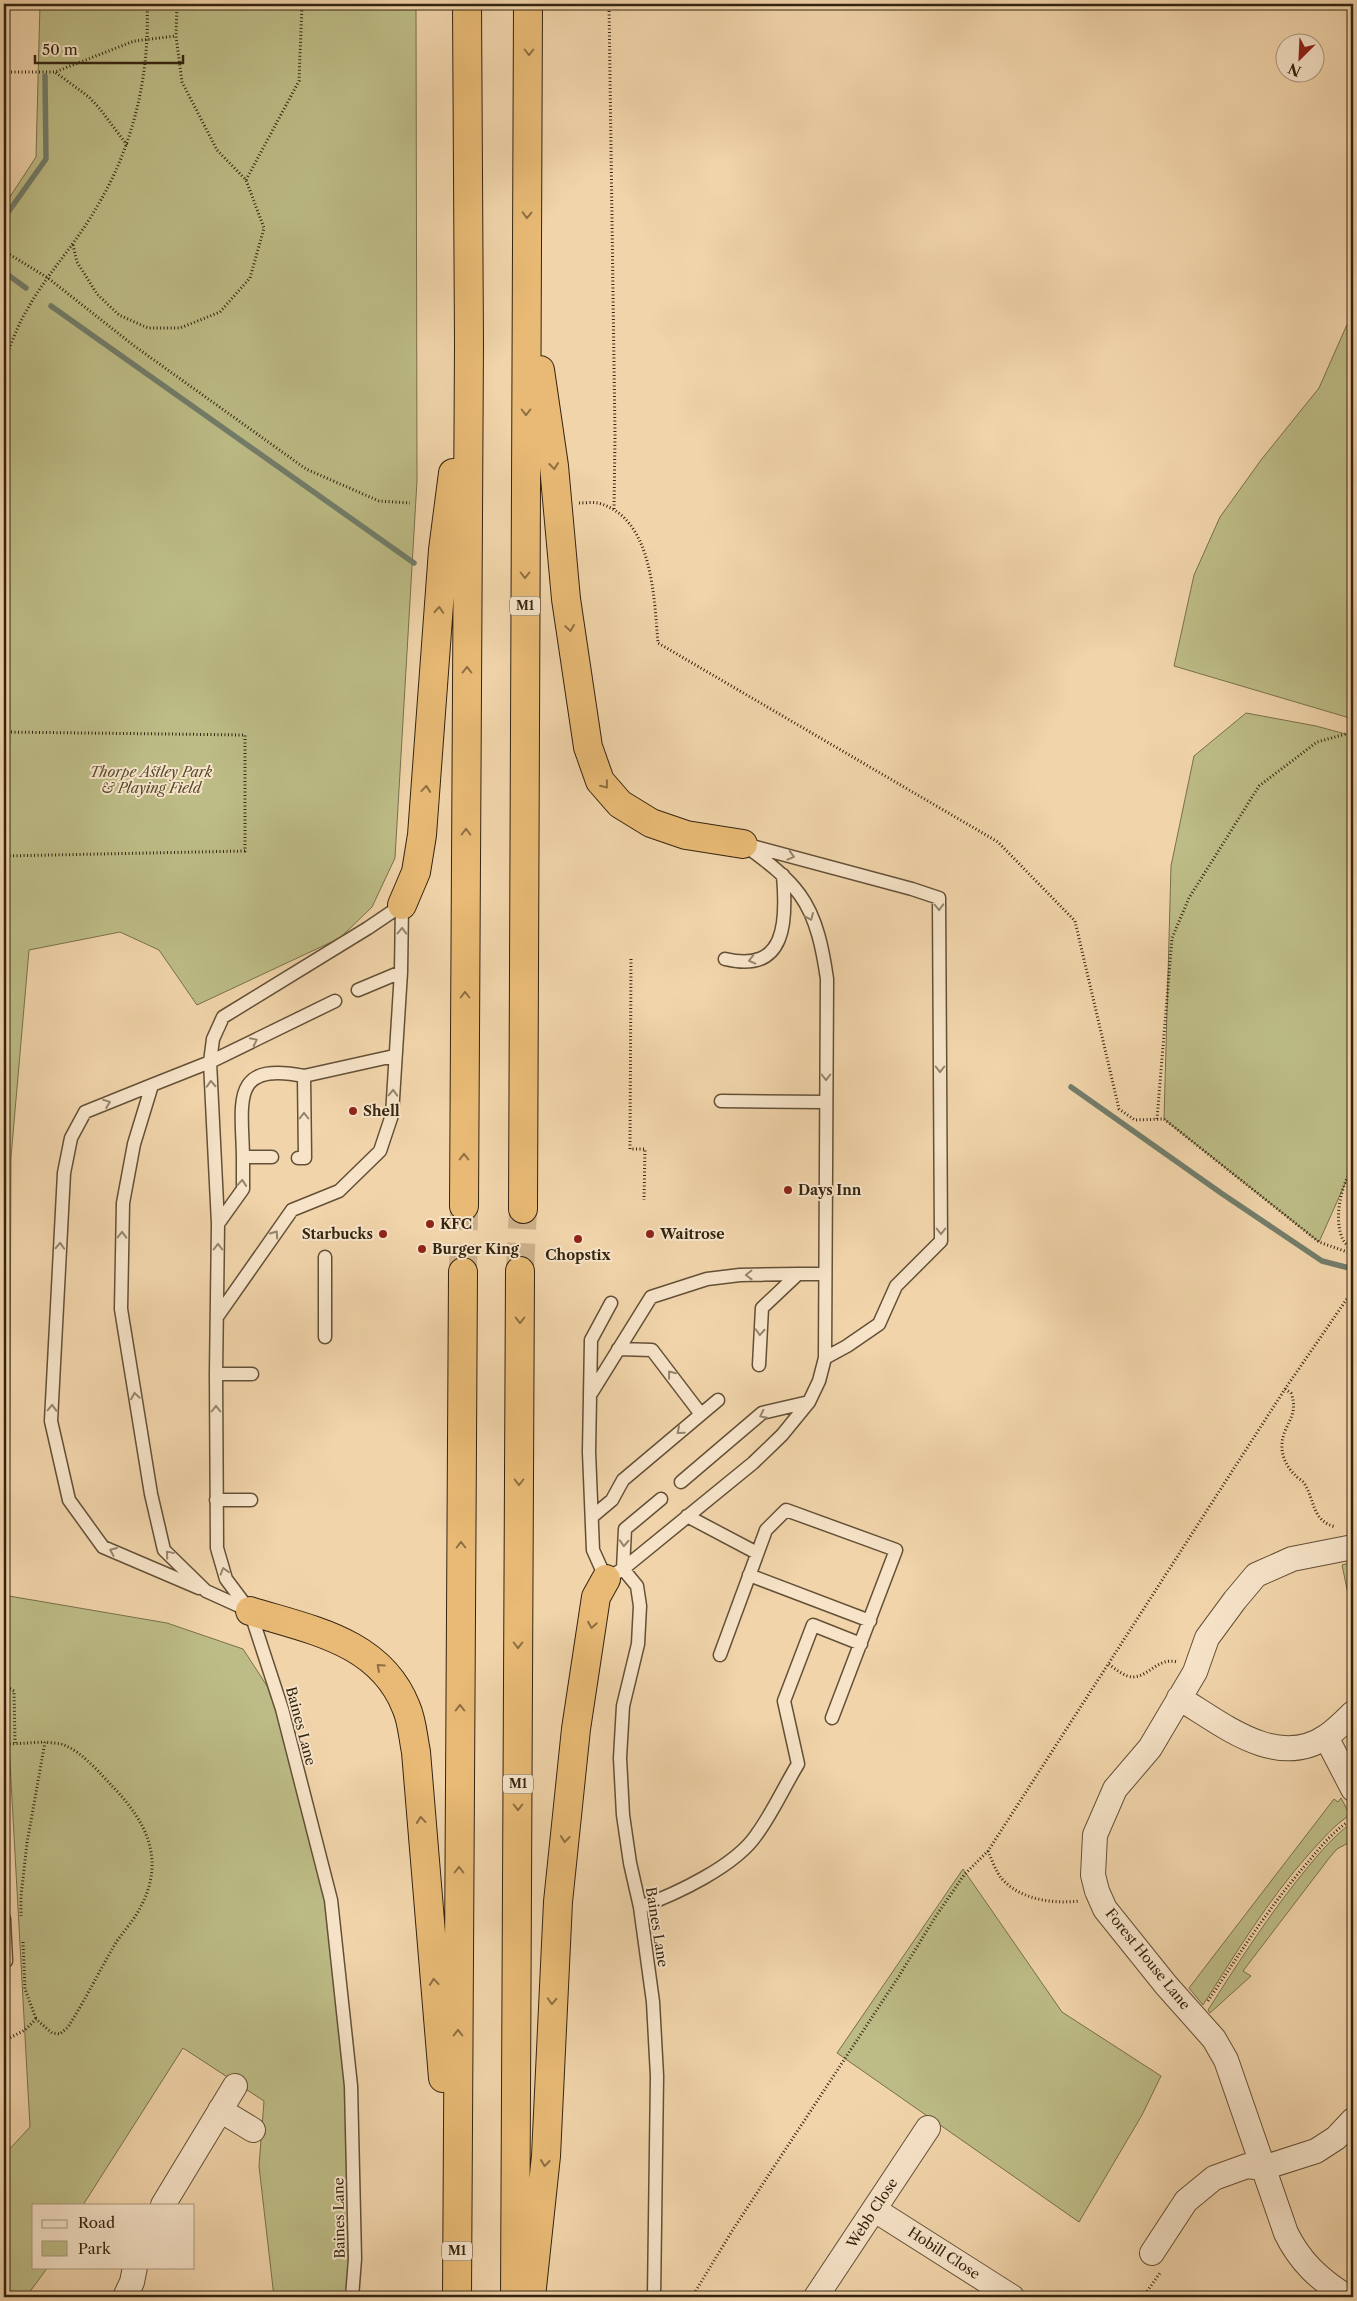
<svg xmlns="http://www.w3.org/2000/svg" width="1357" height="2301" viewBox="0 0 1357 2301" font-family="'Libre Caslon Text',serif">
<rect width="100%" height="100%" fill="#f1d4aa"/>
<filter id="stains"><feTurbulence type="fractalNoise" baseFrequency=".004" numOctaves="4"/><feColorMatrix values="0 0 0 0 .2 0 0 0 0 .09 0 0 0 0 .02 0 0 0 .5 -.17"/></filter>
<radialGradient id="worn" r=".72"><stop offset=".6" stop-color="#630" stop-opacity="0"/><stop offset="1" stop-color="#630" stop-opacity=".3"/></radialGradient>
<path fill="#bdbc86" stroke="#78704b" d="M40,4h376l1,477 -22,377 -23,49 -32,31 -143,67 -38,-55 -39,-18 -91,18 -18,207 -2,439 158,27 76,26 39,60 49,191 20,186 1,211h-78l-15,-131 5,-65 -81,-53 -100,157h-49v62h14l-22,30h-22v-142l26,-28 -21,-383 -5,-49v-1489l32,-49z
M1353,311v408l-179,-53 20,-91 26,-58 41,-57 58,-72z
M1246,713l70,13 37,10v430l-34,76 -155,-123 7,-253 23,-110z
M1353,1562v56l-11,-53z
M1341,1798l9,17c-16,10 -28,25 -41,39 -41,46 -73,99 -106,151l-14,-17 145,-189 4,3z
M1353,1822v13l-6,4 1,4 -11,6 -7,8 -87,114 8,5 -41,37 -2,-3c28,-44 55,-86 87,-127 18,-22 35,-45 58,-61z
M963,1869l99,143 99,64 -19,39 -63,107 -242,-169z"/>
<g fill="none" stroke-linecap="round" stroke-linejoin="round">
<path stroke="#727d6b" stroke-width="5.5" d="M4,218l42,-59 -1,-83
M4,272l22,16
M51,306l363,257
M1071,1087l150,106 101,68 31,8"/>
<path stroke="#cbb18b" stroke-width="28" stroke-dasharray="28 14" stroke-linecap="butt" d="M520,1271l3,-62
M463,1272l1,-66"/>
<g stroke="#635036" stroke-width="15">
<path id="service" d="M748,845l164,44 27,9 2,343 -45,45 -17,38 -32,22 -22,12
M725,959c62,15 62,-39 58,-84
M358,990l43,-18
M152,1085l-67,27 -14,26 -7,35 -13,248 18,79 34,47 96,41
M721,1101l105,1
M243,1157c-1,-55 -13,-96 61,-81
M298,1158h7l-1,-82 90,-20
M218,1224l25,-35v-32h29
M325,1257v80
M611,1303l-20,37 -2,112 4,98 13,29 17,-10 130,-106 29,-28 27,-33 10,-21 6,-23 2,-379c-4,-28 -10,-61 -27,-84 -15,-21 -37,-36 -57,-51
M217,1317l75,-107 47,-19 41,-40 12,-36 9,-143 1,-67
M618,1349l34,1 48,63
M759,1365l3,-57 36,-34h27
M216,1374h36
M592,1392l59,-95 56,-18 33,-4 58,-1
M681,1482l81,-69 47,-11
M216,1500h35
M593,1516l19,-16 11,-20 95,-80
M687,1516l70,37
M749,1575l121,46
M248,1610l-42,-19 -42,-41 -13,-56 -30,-185 2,-106 11,-59 18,-59 58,-23 125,-61
M720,1655l46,-125 20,-20 110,40 -64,168
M640,1907c36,-13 96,-41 117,-73 16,-22 27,-47 41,-70l-14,-63 29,-76 48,19
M4,1919l2,42
M352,2297l3,-38 -4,-173 -20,-186 -49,-191 -32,-98 -24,-32 -9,-31 -1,-174 2,-150 -8,-162 3,-23 10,-22 145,-89 34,-23
M654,2297l3,-221 -4,-74 -13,-95 -10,-44 -7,-48 -3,-57 3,-52 15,-62 2,-38 -3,-20 -14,-17 2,-40 36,-30"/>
</g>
<g stroke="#635036" stroke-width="26">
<path id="minor" d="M1179,1698c42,25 98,73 148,38 9,-6 18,-15 26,-23
M1326,1737l27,52
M220,2110l33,20
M163,2205l72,-119
M875,2210l137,87
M1152,2253l34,-52 28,-23 33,-12 16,2 53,-17 20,-13 17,-18
M125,2297l7,-15 3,-15
M816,2297l112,-169
M1347,2297c-27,-17 -47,-35 -61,-64l-60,-173 -12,-21 -48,-54 -61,-76 -8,-18 -4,-16 2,-40 20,-46 35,-41 45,-76 12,-34 28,-38 21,-25 36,-16 61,-12"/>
</g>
<g stroke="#342410" stroke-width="30">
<path id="motorway" d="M540,370l14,96 12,133 22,148 12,34 20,23 31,19 35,12 57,9
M402,905l14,-33 6,-37 21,-285 10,-77
M464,1206l5,-862 -2,-340
M523,1209l5,-1205
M250,1611c61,19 130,30 156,96 6,13 7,30 10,45l27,326
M457,2297l6,-1025
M515,2297l5,-1026
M531,2297l15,-141 12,-254 18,-173 20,-132 10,-18"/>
</g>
<path stroke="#342410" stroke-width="3" stroke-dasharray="1 2.5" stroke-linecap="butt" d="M609,4l6,432 -1,75
M4,72h51
M127,145l-27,-36 -11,-12 -34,-25 79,-31 42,-5
M246,180l53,-99 3,-77
M73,245l4,17 20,32 22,21 29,13h32l40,-16 30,-34 14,-50 -18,-48 -29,-30 -35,-68 -6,-46 1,-32
M4,251l44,27 85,67 173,124 73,32 31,2
M4,362c7,-17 13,-36 23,-52 19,-35 48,-65 68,-100 38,-62 55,-134 52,-206
M579,503c6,0 13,-1 19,0 55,14 56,95 60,140l340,199 77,79 44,188 16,11 29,-1 155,123 34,12
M4,732l241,3v116l-241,5
M631,959l-1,190h15l-1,51
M1157,1119l15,-181 17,-40 70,-112 58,-44 36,-10
M1353,1167c-12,19 -20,51 -10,73 3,4 7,9 10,13
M1285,1389l6,4c9,23 -8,31 -9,51 -1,12 5,23 13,31 2,3 7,5 9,8 11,16 7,38 32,44
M1109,1664c6,5 16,13 24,13 17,-1 25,-20 44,-15
M4,1685l10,6 1,52
M4,1748l5,-4 36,-2
M988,1851c4,9 8,21 14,28 19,21 51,25 77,22
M23,1942l2,47 11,30
M1208,2001c32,-48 63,-97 101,-140 13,-16 26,-32 44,-42
M4,2041l21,-11 11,-11 16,14 8,1 8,-7c18,-28 32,-58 49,-86 7,-10 16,-20 22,-31 27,-48 9,-87 -26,-123 -13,-14 -31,-35 -49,-42 -5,-2 -13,-2 -19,-3l-18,101 -6,53v20
M692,2297l40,-66 167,-255 37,-60 28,-41 24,-24 297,-462 68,-99
M1143,2297l17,-24"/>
<use href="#service" stroke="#f6e3c8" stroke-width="12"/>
<use href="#minor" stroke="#f6e3c8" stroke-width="24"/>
<use href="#motorway" stroke="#e8ba75" stroke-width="28"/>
</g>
<defs><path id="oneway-chevron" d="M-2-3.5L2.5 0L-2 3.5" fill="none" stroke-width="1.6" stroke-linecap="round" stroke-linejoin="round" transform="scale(1.25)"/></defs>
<g stroke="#8e6f42">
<use href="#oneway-chevron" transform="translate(529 52) rotate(90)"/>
<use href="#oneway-chevron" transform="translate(527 215) rotate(91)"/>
<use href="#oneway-chevron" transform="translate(526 412) rotate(90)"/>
<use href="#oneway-chevron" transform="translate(554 466) rotate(83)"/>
<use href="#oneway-chevron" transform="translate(525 575) rotate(90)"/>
<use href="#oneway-chevron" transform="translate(439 610) rotate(-86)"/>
<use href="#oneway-chevron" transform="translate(570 628) rotate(82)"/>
<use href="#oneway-chevron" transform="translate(467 670) rotate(-90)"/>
<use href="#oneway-chevron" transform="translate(605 785) rotate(52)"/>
<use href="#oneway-chevron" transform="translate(426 789) rotate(-85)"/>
<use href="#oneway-chevron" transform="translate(466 832) rotate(-90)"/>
<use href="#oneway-chevron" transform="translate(465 995) rotate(-90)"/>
<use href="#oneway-chevron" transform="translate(464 1157) rotate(-90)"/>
<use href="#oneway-chevron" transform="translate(520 1320) rotate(90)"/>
<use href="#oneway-chevron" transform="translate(519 1482) rotate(90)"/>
<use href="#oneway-chevron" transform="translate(461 1545) rotate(-90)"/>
<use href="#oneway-chevron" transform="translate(592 1625) rotate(99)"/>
<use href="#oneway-chevron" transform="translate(518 1645) rotate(90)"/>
<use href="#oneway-chevron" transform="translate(380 1667) rotate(-138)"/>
<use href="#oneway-chevron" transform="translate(460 1708) rotate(-90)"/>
<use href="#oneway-chevron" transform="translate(518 1807) rotate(90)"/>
<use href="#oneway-chevron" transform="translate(421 1820) rotate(-95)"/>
<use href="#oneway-chevron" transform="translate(565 1839) rotate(96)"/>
<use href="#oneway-chevron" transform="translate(459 1870) rotate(-90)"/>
<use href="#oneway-chevron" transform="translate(434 1982) rotate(-95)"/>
<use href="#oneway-chevron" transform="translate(552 2001) rotate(93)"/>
<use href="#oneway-chevron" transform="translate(458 2033) rotate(-90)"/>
<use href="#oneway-chevron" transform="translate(545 2163) rotate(96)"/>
</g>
<g stroke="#95846c">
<use href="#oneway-chevron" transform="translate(791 856) rotate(15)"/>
<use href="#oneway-chevron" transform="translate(939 907) rotate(89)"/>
<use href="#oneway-chevron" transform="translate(810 917) rotate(66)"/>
<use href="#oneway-chevron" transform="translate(402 931) rotate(-89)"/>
<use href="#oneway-chevron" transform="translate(752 960) rotate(166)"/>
<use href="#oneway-chevron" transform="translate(254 1041) rotate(-26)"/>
<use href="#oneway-chevron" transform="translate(940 1069) rotate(90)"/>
<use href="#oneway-chevron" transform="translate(826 1077) rotate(90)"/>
<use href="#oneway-chevron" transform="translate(211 1084) rotate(-93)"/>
<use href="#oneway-chevron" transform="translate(393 1093) rotate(-88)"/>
<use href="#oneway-chevron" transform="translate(107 1103) rotate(-21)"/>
<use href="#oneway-chevron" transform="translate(304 1116) rotate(-90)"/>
<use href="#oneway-chevron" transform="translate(242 1183) rotate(-85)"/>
<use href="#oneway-chevron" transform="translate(941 1231) rotate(90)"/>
<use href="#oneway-chevron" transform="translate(275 1234) rotate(-55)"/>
<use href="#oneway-chevron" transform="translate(122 1235) rotate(-89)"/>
<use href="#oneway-chevron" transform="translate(60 1246) rotate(-87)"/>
<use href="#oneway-chevron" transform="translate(218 1247) rotate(-90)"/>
<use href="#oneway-chevron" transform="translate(749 1275) rotate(179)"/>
<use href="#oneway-chevron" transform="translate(760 1332) rotate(93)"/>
<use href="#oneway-chevron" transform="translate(671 1374) rotate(-128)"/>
<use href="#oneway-chevron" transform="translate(135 1396) rotate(-99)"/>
<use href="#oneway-chevron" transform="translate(52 1408) rotate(-88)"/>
<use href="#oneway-chevron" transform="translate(216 1409) rotate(-90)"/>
<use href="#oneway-chevron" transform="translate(763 1415) rotate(154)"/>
<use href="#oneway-chevron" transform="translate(680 1431) rotate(139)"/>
<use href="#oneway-chevron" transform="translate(624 1543) rotate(93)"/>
<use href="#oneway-chevron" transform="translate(113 1551) rotate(-157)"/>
<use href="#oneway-chevron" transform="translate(169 1554) rotate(-130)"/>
<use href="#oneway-chevron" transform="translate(224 1571) rotate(-107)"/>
</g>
<g fill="#8f2418" stroke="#f6e3c8" stroke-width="2">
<circle cx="353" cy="1111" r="5"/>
<circle cx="788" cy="1190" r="5"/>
<circle cx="430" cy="1224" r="5"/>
<circle cx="383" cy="1234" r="5"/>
<circle cx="650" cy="1234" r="5"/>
<circle cx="578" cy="1239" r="5"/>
<circle cx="422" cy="1249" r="5"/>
</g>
<g text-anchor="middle" stroke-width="4" stroke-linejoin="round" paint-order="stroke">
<g fill="#f6e3c8" stroke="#6e5d47" stroke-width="1">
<rect x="510" y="596.5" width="30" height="19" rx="4"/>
<rect x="503" y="1774.5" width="30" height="19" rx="4"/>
<rect x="442" y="2241.5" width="30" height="19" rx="4"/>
</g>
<g font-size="12" font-weight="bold" fill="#342410">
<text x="525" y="610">M1</text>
<text x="518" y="1788">M1</text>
<text x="457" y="2255">M1</text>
</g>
<g font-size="14" font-style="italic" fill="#564a2e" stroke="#f6e3c8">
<text x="151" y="777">Thorpe Astley Park<tspan x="151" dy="16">&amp; Playing Field</tspan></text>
</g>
<g font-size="14" font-weight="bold" fill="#342410" stroke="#f6e3c8" text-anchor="start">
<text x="363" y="1116">Shell</text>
<text x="798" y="1195">Days Inn</text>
<text x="440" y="1229">KFC</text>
<text x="373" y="1239" text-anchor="end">Starbucks</text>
<text x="660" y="1239">Waitrose</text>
<text x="432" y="1254">Burger King</text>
<text x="578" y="1260" text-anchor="middle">Chopstix</text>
</g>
<g font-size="14" fill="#342410" stroke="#f6e3c8">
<text transform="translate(301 1726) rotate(75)" y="5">Baines Lane</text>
<text transform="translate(657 1927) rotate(81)" y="5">Baines Lane</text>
<text transform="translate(1148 1959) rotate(51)" y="5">Forest House Lane</text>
<text transform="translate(872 2213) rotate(-57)" y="5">Webb Close</text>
<text transform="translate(339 2218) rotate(-91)" y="5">Baines Lane</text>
<text transform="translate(944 2253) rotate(33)" y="5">Hobill Close</text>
</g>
</g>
<rect width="1357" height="2301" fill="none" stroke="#f1d4aa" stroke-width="20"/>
<rect x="5" y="5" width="1347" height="2291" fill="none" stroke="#342410" stroke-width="2.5"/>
<rect x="10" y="10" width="1337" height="2281" fill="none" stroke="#342410"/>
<rect x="32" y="2204" width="162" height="65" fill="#f6e3c8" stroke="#a8977e"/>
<rect x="42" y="2220" width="25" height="8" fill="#f6e3c8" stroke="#a8977e"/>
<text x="78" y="2228" font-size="15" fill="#342410">Road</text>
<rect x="42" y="2241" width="25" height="15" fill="#bdbc86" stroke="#a8977e"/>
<text x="78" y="2254" font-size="15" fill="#342410">Park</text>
<g transform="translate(1300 58) rotate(204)"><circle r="24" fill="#f6e3c8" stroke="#a8977e"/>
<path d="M0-4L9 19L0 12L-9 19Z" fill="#8f2418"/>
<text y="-8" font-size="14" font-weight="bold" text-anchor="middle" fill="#342410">N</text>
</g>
<path d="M35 55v8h148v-8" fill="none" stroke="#342410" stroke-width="2.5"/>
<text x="42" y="55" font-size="15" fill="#342410" stroke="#f6e3c8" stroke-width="4" paint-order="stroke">50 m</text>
<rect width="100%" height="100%" filter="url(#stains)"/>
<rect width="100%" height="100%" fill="url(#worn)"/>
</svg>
